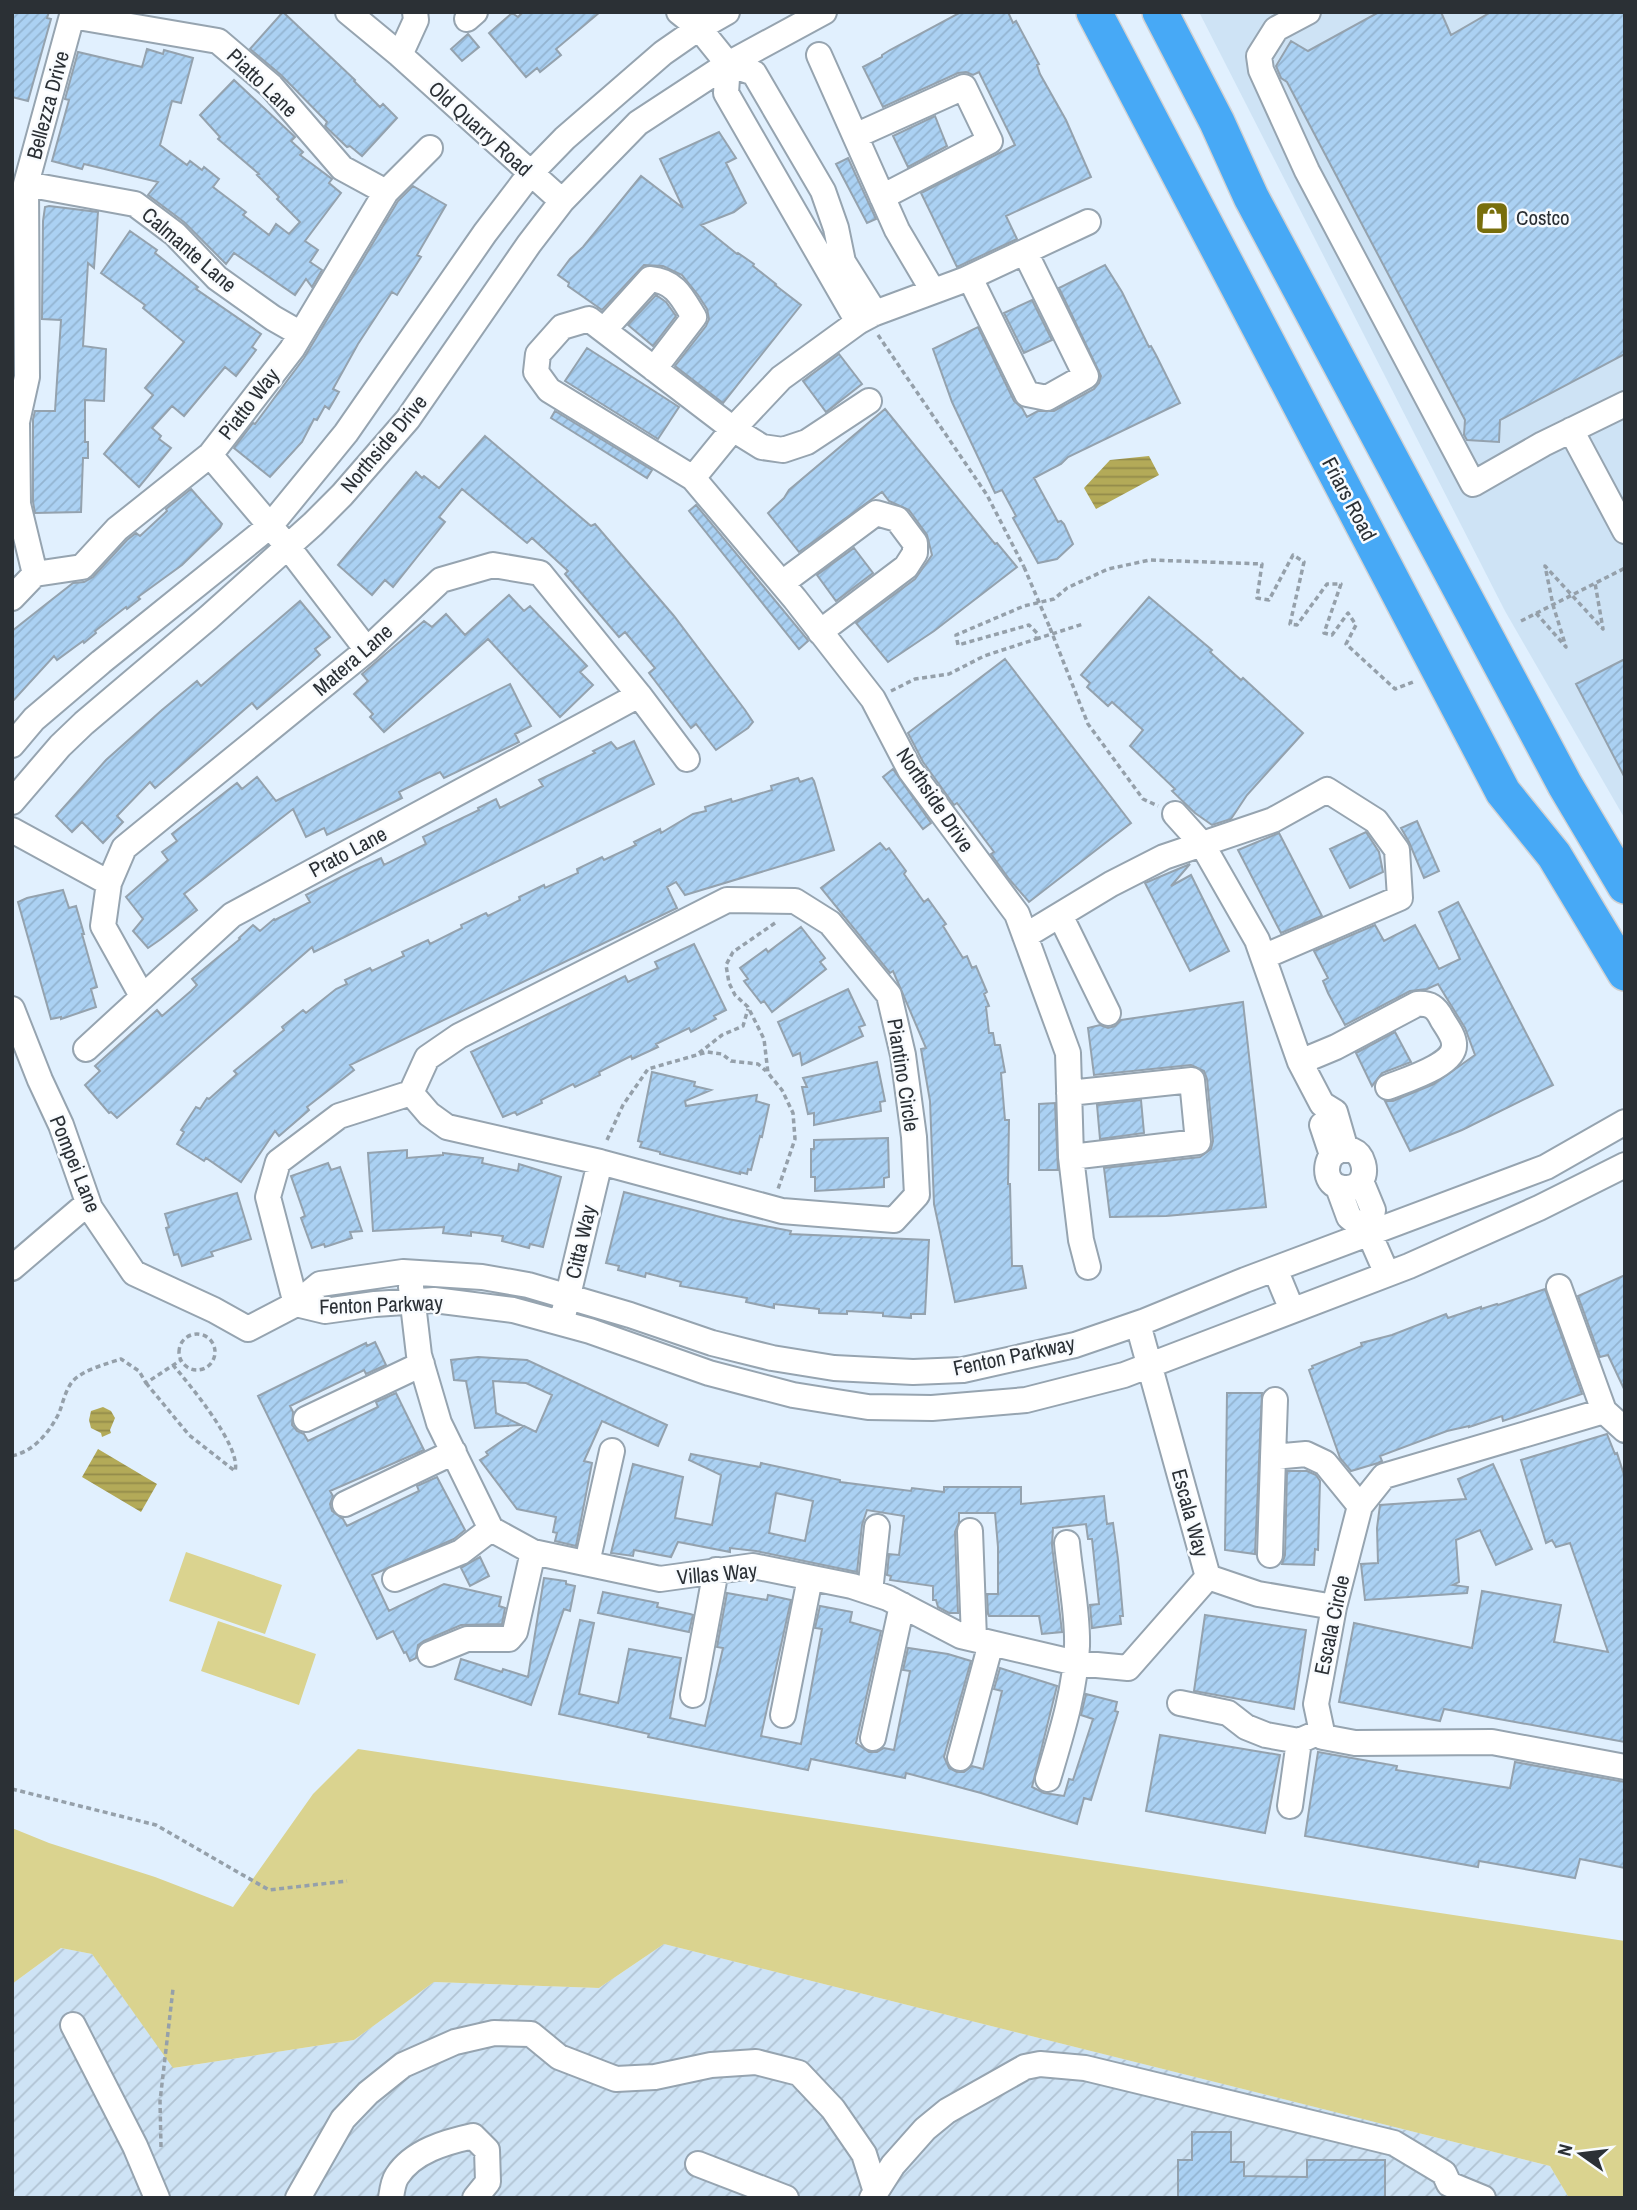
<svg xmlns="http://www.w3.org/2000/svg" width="1637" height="2210" viewBox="0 0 1637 2210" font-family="'Archivo Narrow',sans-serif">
<defs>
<pattern id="industrial-furrows" width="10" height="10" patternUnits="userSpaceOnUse" patternTransform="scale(1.75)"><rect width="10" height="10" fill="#cee3f5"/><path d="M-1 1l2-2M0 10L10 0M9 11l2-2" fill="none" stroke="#b1c3d3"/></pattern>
<pattern id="water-rules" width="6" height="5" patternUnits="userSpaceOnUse" patternTransform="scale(1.75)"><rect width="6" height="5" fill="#b3aa58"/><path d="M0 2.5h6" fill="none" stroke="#928b4a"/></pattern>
<pattern id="building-hatch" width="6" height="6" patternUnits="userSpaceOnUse" patternTransform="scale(1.75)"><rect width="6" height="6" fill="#abd1f3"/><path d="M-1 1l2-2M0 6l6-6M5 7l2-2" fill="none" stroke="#93b4d1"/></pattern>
</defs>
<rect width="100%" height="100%" fill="#e1f0fe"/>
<path fill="#cee3f5" d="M1199,12h426v807l-120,-208z"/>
<path fill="url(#industrial-furrows)" d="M664,1944l886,222 19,32h-1557v-214l49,-36 31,6 82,114 180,-28 80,-58 165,6z"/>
<path fill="#dad38f" d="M186,1552l96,33 -17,49 -96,-33z
M218,1621l98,33 -17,51 -98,-34z
M358,1749l1267,192v257h-56l-19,-32 -886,-222 -65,44 -165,-6 -80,58 -181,28 -81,-114 -31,-6 -49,36v-156l37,15 106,34 78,30 80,-113z"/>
<path fill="url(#water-rules)" d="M1149,456l10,19 -63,34 -12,-21 26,-28z
M103,1407l8,4 4,7 -5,12 1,3 -9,4 -1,-4 -10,-5 -2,-8 2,-9z
M98,1449l59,35 -16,28 -59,-35z"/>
<path fill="url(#building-hatch)" stroke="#94a2ae" stroke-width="2" fill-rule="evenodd" d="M12,12h37l-2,6 4,1 -23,82 -16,-4z
M283,12l72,68 -1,1 26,26 3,-3 14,14 -35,38 -12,-10 -3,1 -22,-21 2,-4 -46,-47 -31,-26z
M523,12h77l-44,37 5,6 -21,17 -3,-4 -11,9 -37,-44 23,-20 6,4z
M961,12h47l5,11 3,-2 23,43 -2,1 3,9 26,46 25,57 -85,39 11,23 -60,28 -36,-74 94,-48 -36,-73 -6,3 -7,-3 -8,1 -75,34 -20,-40 19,-10v-2l8,-5z
M1379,12h62l10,23 40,-23h134v342l-125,66 -1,22 -32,-2 -3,-5 1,-15 -178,-338 -6,-4 -5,-12 15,-25 17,10z
M468,34l11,13 -17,14 -11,-12z
M147,49l16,5 1,-4 29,8 -12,45 -9,-2 -12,44 27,20 3,-4 12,9 2,-3 15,12 -6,8 33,25 -3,3 26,20 7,-11 13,10 11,-12 -23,-23 2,-2 -22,-22 2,-1 -41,-35 2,-2 -20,-22 34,-35 61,57 -4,4 12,11 -3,3 32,24 -3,4 12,10 -36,48 13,9 -8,12 12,8 -10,17 -6,-8 -11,16 -61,-42 -8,11 -42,-42 -36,-27 10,-13 -74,-18 -2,5 -30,-8 17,-61 -4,-1 13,-47 64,15z
M935,116l12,30 -39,21 -15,-31z
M719,132l17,26 -10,5 20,40 -12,9 -33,13 36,29 1,-1 16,11 -1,2 23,18 -1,1 26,20 -78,98 -48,-37 31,-40 3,-7 -2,-10 -9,-14 -16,-20 -19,-9 -19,-1 -42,45 -34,-24 1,-3 -11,-8 12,-16 13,-12 58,-71 42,32 -23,-49z
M848,158l28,61 -9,4 -31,-59z
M413,186l33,19 -29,50 4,2 -24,38 -5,-3 -34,52 -25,45 6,3 -10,17 -4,-3 -8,14 -3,-1 -12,23 -32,35 -36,-29 19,-25 2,1 49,-66 94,-157z
M49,206l49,6 -4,56 -6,-5 -5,83 23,3 -2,52 -19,-1v42h3v16h-5l-2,54 -46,1 -2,-11v-83l2,-8h20l6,-91 -19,-1 1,-98 2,-14z
M130,231l27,19 -2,3 43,34 -2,2 65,45 -9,13 4,3 -20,26 -11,-9 -41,49 -12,-10 -20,22 9,8 -2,3 12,9 -32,39 -35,-33 49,-59 -8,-7 39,-46 -41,-34 2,-3 -44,-32z
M1105,265l17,27 27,55 2,-1 5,9 24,48 -112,54 -7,7 -27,14 24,44 3,-1 3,3 9,20 -16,15 -19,4 -25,-45 3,-2 -14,-26 -7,3 -43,-91 -19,-53 45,-22 36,74 8,7 5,9 11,-6h16l40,-22 5,-6 2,-7 -42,-88z
M656,295l10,7 10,14 -23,30 -25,-21z
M1032,300l20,40 -28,13 -20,-40z
M587,348l92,59 -21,32 -93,-58z
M839,354l23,30 -36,28 -23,-31z
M885,409l110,135 2,-1 20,24 -83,64 -46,31 -32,-39 59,-44 17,-24 -5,-20 -18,-25 -20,-9 -7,-9 -83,60 -31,-39 16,-15 5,-8z
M555,411l97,59 -5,8 -96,-60z
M485,436l106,90 4,-2 79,92 71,94 8,12 -5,6 -32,22 -20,-26 -5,4 -42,-55 6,-5 -30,-36 -6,5 -54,-63 3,-3 -36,-33 -5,5 -65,-54 -23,28 6,5 -52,65 -8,-7 -13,15 -34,-30 78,-93 6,6 2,-2 15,12z
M191,489l31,35 -2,4 -38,37 -44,32 2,2 -13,10 -1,-2 -31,24 1,2 -12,10 -1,-2 -26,19 -3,-4 -42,46v-71l61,-48 11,-1 9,-5 34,-37 9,-7 4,3 27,-25 -1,-2z
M696,505l111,134 1,2 -9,8 -110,-138z
M854,548l19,25 -37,28 -19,-26z
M509,595l15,16 6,-5 57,60 -7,6 13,13 -33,32 -72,-78 -104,93 -14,-15 3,-3 -19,-20 14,-13 -6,-7 62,-53 8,6 14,-13 19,21z
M1149,597l63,53 -2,2 31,28 2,-2 60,55 -56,62 -16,24 -19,6 -17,-12 -23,-22 3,-2 -45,-43 13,-16 -31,-28 -4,4 -21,-19 3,-4 -9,-8z
M300,601l30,36 -15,12 5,6 -9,8 -54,46 -5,-6 -97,85 -5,-6 -33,34 6,6 -20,21 -21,-21 -10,10 -16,-16 50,-56 56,-50 35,-29 4,5z
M1005,659l126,164 -102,79 -20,-23 -18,-25 3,-2 -37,-49 -3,2 -31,-43 -15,-29z
M1625,659v119l-49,-94z
M510,684l21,42 -16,8 4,8 -75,36 -4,-6 -15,7 -26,13 3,6 -75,37 -3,-7 -18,9 -13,-28 -109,85 13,16 -36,29 -13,9 -15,-17 10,-12 -17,-22 42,-37 -6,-8 15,-11 -5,-7 65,-51 5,6 15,-12 19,24z
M634,741l20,43 -340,168 -2,-5 -195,171 -6,-6 -2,1 -24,-28 15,-14 -5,-5 62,-56 5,6 29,-25 6,-6 -5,-6 48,-40 -1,-1 14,-13 7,6 14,-12 1,1 35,-18 -4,-7 49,-25 26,-12 3,7 42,-21 -3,-7 56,-27 -1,-2 18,-9 4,9 43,-22 -4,-6 56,-27 -2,-2 18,-9 6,7z
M893,769l38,54 -8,6 -40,-52z
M798,778l2,4 12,-4 2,3 20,69 -149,45 -9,-13 -9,5 10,21 -327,157 4,5 -47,37 2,3 -30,26 -4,-5 -34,51 -35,-24 -2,3 -27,-17 7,-12 -3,-2 15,-23 4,2 7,-11 2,1 28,-25 -3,-3 50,-41 -2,-3 21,-17 3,3 30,-24 11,-5 -2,-4 25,-12 2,3 32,-15 -2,-4 26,-12 2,4 32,-16 -1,-3 25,-12 2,3 32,-16 -1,-3 25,-12 1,3 33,-15 -1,-4 25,-12 2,3 32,-15 -2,-3 26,-13 1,4 32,-19 13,-3 -1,-4 26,-8 1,3 40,-12 -1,-4z
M1417,821l22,50 -15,7 -15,-36 -8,-14z
M1366,832l13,20 4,20 -33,16 -20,-39z
M1279,833l43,83 -41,17 -43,-83z
M880,843l6,7 3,-2 17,23 -2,3 20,28 4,-3 18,25 -3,2 20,32 4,-2 5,12 4,-2 11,26 -3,2 5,12 -3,1 3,26h4l2,12h5l5,27 -4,1 4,47h4l-1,64h2l2,82h10l4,22 -71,14 -21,-98 -4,-103 -9,-52 5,-1 -33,-77 -3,2 -69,-85z
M1190,864l-19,22 20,-11 38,76 -39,20 -45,-88z
M63,890l6,18 7,-2 8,28h-2l15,53 -6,2 5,18 -35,12v-2l-10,2 -33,-117 9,-4z
M1458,902l95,183 -91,45 -52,21 -25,-50h8l41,-17 41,-29 -10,-27 -27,-44 -11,5 -17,2 -65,34 -17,-32 -5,-12 5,-3 -14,-27 61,-26 9,16 31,-16 24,44 21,-10 -21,-47z
M801,927l24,31 -5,4 6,7 -54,43 -8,-11 -3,2 -17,-22 4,-2 -8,-11 26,-19 2,3z
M694,944l32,66 -12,6 2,3 -25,13 -2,-4 -33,16 2,3 -26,12 -1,-3 -32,16 1,3 -25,12 -2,-3 -32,16 1,3 -25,12 -2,-3 -12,5 -32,-65 154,-76 3,6 30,-14 -3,-6z
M848,989l17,36 -6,2 4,9 -61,29 -2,-12 -7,3 -15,-34z
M1243,1002l23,205 -100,9 -56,1 -6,-49 96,-11 11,-8 2,-8 -6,-62 -3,-8 -13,-6 -97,10 -6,-47 12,-3 8,3 7,-2 6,-6z
M1395,1032l16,30 -29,11 -10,13 -16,-33z
M877,1062l8,39 -5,1 1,9 -67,14v-12l-6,1 -6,-27h5l-4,-9z
M652,1072l43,10 -1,4 17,4 -26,11 1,5 71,-11 -1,6 13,4 -7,32 -2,-1 -9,34 -3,-1 -1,5 -7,-2v2l-80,-20v-2l-20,-5 2,-5 -4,-1z
M1141,1100l3,33 -44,6 -3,-34z
M1055,1103l3,67h-19v-66z
M888,1138l1,39 -5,1v9l-69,4v-14h-4v-28h3v-9z
M407,1150v8l36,-3v-2l40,5 -1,5 36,8 1,-7 42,13 -18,70 -13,-3 -1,4 -27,-7 1,-5 -32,-4v4l-28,-3 1,-6 -71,4 -5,-78z
M328,1163l3,7 9,-3 22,64 -12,1 2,6 -27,9 -1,-3 -12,4 -11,-30 4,-2 -14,-40z
M624,1192l104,27 63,12 -1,3 139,6 -4,74h-14v4l-28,-2v-3l-36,-2v3l-28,-1v-4l-45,-5v4l-28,-6 1,-4 -67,-12 1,-4 -35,-9 -1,4 -27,-7 1,-4 -13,-3z
M237,1193l14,46 -40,13 2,4 -31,10 -4,-12 -4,1 -8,-27 3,-1 -4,-13z
M1625,1275v116l-17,-36 -8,2 -22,-61z
M1545,1289l37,105 -79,27 -1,-5 -33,11v-1l-22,5 -67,25 2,5 -4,2 -27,8 -11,-13 -31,-88 4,-2 -1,-2 50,-20 -1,-3 31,-8 54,-21 2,4 33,-11v2l16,-5 1,1z
M375,1342l11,23 -20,9 -2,-4 -74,36 3,6 -1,13 5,6 7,3 4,7 70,-34 -2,-5 20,-9 28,57 -94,41 3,5 -3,8 2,7 11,8 4,7 72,-35 -2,-5 20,-9 28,53 -11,9 -82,36 17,36 55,-27 57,13 -2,9 6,2 -3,16 -41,1 -37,16 -6,4 -2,13 -6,3 -4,-9 -2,1 -11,-22 -16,8 -119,-243 108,-53 1,3z
M478,1357l49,3 140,65 -9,21 -56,-25 -18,40 8,2 -16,83 -21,-5 2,-8 -4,-1 3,-15 -39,-8 -37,-49 8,-5 -2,-3 38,-26 12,6 16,-37 -26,-12 -33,-2 3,32 25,12 -46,3 -9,-47 -12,-1 -3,-20z
M1227,1393h35l-7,161 -30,-4z
M1607,1434l8,20 2,-1 8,25v264l-181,-33 -4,12 -101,-19 15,-79 118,25 10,-57 79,14 -7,37 54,10 -38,-109 -14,4 -4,-7 -6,3 -25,-83z
M691,1454l69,13 1,-4 79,17v2l71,9 1,-3 32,4v-5h77v17l83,-8 3,28 6,-1 5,36 5,57h-3l1,8 -29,4 -2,-23 9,-1 -7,-65h-4l-2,-15 -33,4 -1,17 10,87 -20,2 -3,-18h-50l-1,-2 -1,-20h11v-47l-3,-34h-36v9l-4,10 3,81h-9l-11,-6 -2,-7h-3v-14l-43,-6 1,-4 -4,-1 2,-21 10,1 5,-39 -37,-6 -5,15 -5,47 -101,-21 -26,-3v4l-52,-10 -7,15 -37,-7 -1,6 -22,-3 22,-89 50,13 -8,41 37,7 9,-50 -32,-15zM776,1493l37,8 -8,40 -36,-8z
M1493,1464l39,85 -36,16 -16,-35 -24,10 3,42 -6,3 15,2 -1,6 -102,7 -4,-36 17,-1 -1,-35 3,-23 86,-6 -8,-20z
M1287,1471h20l9,4 4,6 -2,69 -3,-1 -1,16 -32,-1 3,-9z
M480,1557l9,19 -19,10 -9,-18z
M544,1578l22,3v3l9,2 -5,25 -6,-2 -33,96 -76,-26 6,-20 41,13 1,-3 25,8z
M603,1592l55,11 -1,4 33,7 3,1 -4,17 -91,-19z
M727,1593l40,7 1,-5 23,5 -30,136 40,8 21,-115 -7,-1 5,-22 32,6 -2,10 31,9 -25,112 13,9h8l7,-4 10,2 16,-79 -7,-1 5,-22 40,6 23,7 -27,96 5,11 8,4h7l8,-6 11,3 19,-78 -8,-2 6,-21 57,18 -25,101 12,6 20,3 5,-17 4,1 20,-61 -12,-4 5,-21 31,8 -2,9 3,1 -27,88 -7,-2 -7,26 -96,-31 -75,-20 -1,5 -94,-19 -3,11 -160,-33 1,-3 -90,-20 21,-94 14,3 -15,71 39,9 11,-54 52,9 -11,60 35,8 18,-78 -6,-1z
M1205,1615l101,15 -12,79 -100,-18z
M1160,1735l120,20 -15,78 -119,-22z
M1318,1752l79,14 -1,4 114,18 5,-26 110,20v86l-45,-9 -5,19 -96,-17 -1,6 -173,-31z
M1192,2132h39v30h13v14l63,1v-17h78v38h-207v-38h14z"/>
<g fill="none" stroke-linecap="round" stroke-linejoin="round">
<g stroke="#96a4b0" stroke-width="28">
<path id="minor" d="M348,12l52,43 162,146
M679,12l20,16 29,36 26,9 69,118 13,37 7,34 32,51
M1308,12l-32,17 -17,27 2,14 46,101 166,313 70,-40 82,-40
M72,16l146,25 53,45 71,82 44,24
M467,19l8,-7
M400,55l16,-35 -1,-8
M819,55l78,175 36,61
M728,64l-2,29 132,229
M855,136l109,-49 26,54 -108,56
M26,184l109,20 40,30 42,44 56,40 28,16
M970,278l57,116 20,4 39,-22 -61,-124
M604,330l46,-51c25,2 32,18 44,38l-40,52
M869,401l-62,41 -24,8 -21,-3 -29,-18 -144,-110 -27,8 -24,27 -2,18 13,18 144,88 102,121 78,100 37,71 107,144 51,139 3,104 10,83 7,27
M1571,430l54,101
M210,455l78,92 79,103
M693,478l40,-49 48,-51 77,-56 17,-9 89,-33 124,-58
M35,574l-17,-70 -1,-82 10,-45 -1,-193 47,-172
M782,583l94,-70 21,6 18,24v10l-9,14 -86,65
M12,598l23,-24 47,-7 35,-38 93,-74 82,-106 94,-157 44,-44
M12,745l22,-26 67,-57 169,-136 76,-93 139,-200 45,-59 35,-36 98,-85 36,-25 28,-16
M12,802l48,-56 24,-23 124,-105 105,-94 29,-29 66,-76 121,-175 33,-43 76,-78 90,-59 96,-52
M1175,814l27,30 55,96 43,122 22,42 13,8 11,38
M12,830l97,53
M727,900l68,1 35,22 59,72 14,60 11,82 3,58 -23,25 -112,-9 -182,-49 -153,-35 -18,-13 -18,-21 16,-35 32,-22z
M1060,915l48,98
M1025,936l86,-52 53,-27 109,-37 54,-30 49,31 21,29 3,48 -137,59
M142,996l-39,-70 6,-43 15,-35 243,-198 74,-70 52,-15 47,8 99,122 48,64
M12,1009l28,71 21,45 29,83 44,65 80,37 34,19 48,-25 24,-20 83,-12 79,5 46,8 102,30 82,28 60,15 62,10 79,4 50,-2 112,-25 70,-24 100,-41 301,-113 79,-45
M86,1049l146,-134 407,-220
M1300,1062l36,-15 81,-43c13,-1 19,3 25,15 4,7 12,17 12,25 2,21 -49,36 -66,43
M1069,1093l123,-13 6,62 -127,15
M1322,1125l10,30c-9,12 -6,32 12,33 34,3 21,-57 -12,-33
M1361,1181l12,29 -4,23
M1338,1187l11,30 20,16 18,41
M12,1268l76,-65
M1275,1269l17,41
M411,1287l8,68 20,68 52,106 42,23 127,27 93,-13 99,20 36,12 73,38 115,27 52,5 80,-91
M1559,1287l45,124
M296,1304l29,7 50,-7 59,-4 79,10 77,21 119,42 84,22 75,12 64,1 94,-8 98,-25 285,-109 130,-58 86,-43
M296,1304l-28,-107 10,-35 61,-46 72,-23
M564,1312l36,-150
M1138,1324l70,253 50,17 76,13
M1275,1400l-2,57 33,-3 19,9 35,43
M306,1419l116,-55
M1625,1430l-21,-19 -220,65 -24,30 -26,101 -18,97 7,33 32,6 137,-1 133,25
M345,1504l109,-52
M970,1531l4,108
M1270,1555l3,-98
M587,1563l25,-112
M395,1579l66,-27 30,-23
M870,1592l7,-65
M430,1654l37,-15h42l6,-7 18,-80
M693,1695l23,-125
M1180,1703l48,10 18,14 20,8 33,6 23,-10
M783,1715l27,-137
M873,1738l29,-133
M960,1758l31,-115
M1048,1779c13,-44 27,-87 29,-133 1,-34 -7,-70 -10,-103
M1290,1806l9,-65
M73,2025l62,121 22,52
M698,2164l88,34
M298,2198l45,-79 25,-26 35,-28 52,-23 39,-9 37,1 28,23 57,22 39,-2 56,-12 45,-3 43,11 34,36 31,45 12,38
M391,2198c1,-7 2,-16 6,-22 16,-25 49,-34 76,-40l14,14 1,32 -13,16
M872,2198l21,-33 32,-36 22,-18 78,-44 15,-3 45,4 309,75 50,30 5,11 34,14"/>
</g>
<g stroke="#d0d1d3" stroke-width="38">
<path id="highway" d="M1094,12l409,780 51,63 71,118
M1160,12l57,110 34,75 314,588 60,101"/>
</g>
<path stroke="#95a0aa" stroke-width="3.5" stroke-dasharray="5 3.5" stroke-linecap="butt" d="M878,335l109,160 37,72
M1536,613l30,34 -13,-42 -8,-39 58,63 -8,-46
M1521,621l104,-53
M1050,628l38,96 55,75 15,7
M1036,639l47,-15
M891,691l24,-12 34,-5 35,-18 52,-17 1,-6 -8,-8 -71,20 -2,-10 68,-29 30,-7 13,-11 41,-19 42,-9 112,4 -5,34 12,2 24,-45 11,7 -14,62 7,1 30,-41h14l-17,49 8,2 16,-22 8,12 -10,19 49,45 18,-7
M775,923l-42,29 -7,13 3,18 6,12 13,12 16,32 4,34 14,17 11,23 2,26 -17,50
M699,1053l23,-18 21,-9 5,-17
M607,1140l16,-35 25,-36 59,-17 15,2 9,7 27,3 8,7
M179 1352a18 18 0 1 1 36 0a18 18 0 1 1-36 0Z
M146,1383l43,52 46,36c7,-24 -46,-87 -62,-106
M12,1456c22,-5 37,-23 47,-43 4,-10 6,-22 13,-31 10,-12 34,-18 49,-23l18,12 7,12 35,-23
M12,1789l144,36 113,65 78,-9
M161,2147l-1,-46 13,-112"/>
<use href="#minor" stroke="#fff" stroke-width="24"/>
<use href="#highway" stroke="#47a9f6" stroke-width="35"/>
<path stroke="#95a0aa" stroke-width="3.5" stroke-dasharray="5 3.5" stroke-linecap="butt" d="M1024,567l26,61"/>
</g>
<defs>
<g id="shop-square" transform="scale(1.75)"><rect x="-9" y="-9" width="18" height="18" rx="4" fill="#786e0c" stroke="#f8fbfe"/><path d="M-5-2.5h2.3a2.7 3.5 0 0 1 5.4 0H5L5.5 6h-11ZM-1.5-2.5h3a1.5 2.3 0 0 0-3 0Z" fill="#fff"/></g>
</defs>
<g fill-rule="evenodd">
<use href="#shop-square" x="1492" y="218"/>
</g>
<g text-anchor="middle" stroke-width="5" stroke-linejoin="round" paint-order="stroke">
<g font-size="21" fill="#2b3035" stroke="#f8fbfe">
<text transform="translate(262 83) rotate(44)" y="7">Piatto Lane</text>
<text transform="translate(48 105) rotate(-75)" y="7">Bellezza Drive</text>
<text transform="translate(480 129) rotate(42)" y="7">Old Quarry Road</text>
<text transform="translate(189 250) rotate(41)" y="7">Calmante Lane</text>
<text transform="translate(249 404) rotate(-52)" y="7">Piatto Way</text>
<text transform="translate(384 444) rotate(-50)" y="7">Northside Drive</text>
<text transform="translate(1349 499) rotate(62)" y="7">Friars Road</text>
<text transform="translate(353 660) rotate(-41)" y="7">Matera Lane</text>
<text transform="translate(935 800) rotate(56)" y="7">Northside Drive</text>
<text transform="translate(348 852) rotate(-28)" y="7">Prato Lane</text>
<text transform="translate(903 1075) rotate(81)" y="7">Piantino Circle</text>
<text transform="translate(75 1164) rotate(68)" y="7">Pompei Lane</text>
<text transform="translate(581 1242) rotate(-77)" y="7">Citta Way</text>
<text transform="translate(381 1305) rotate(-2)" y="7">Fenton Parkway</text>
<text transform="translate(1014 1356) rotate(-12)" y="7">Fenton Parkway</text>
<text transform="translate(1190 1513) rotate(75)" y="7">Escala Way</text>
<text transform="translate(717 1574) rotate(-5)" y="7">Villas Way</text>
<text transform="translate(1332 1625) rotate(-78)" y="7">Escala Circle</text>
</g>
<g font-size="21" fill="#2b3035" stroke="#f8fbfe" text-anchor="start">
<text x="1516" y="225">Costco</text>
</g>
</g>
<rect width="1637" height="2210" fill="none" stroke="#2b3035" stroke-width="28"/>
<g transform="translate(1581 2154) rotate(284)" stroke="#f8fbfe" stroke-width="5" paint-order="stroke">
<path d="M0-5L12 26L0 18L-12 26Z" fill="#2b3035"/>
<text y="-10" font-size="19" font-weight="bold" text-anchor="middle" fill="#2b3035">N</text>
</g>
</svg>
